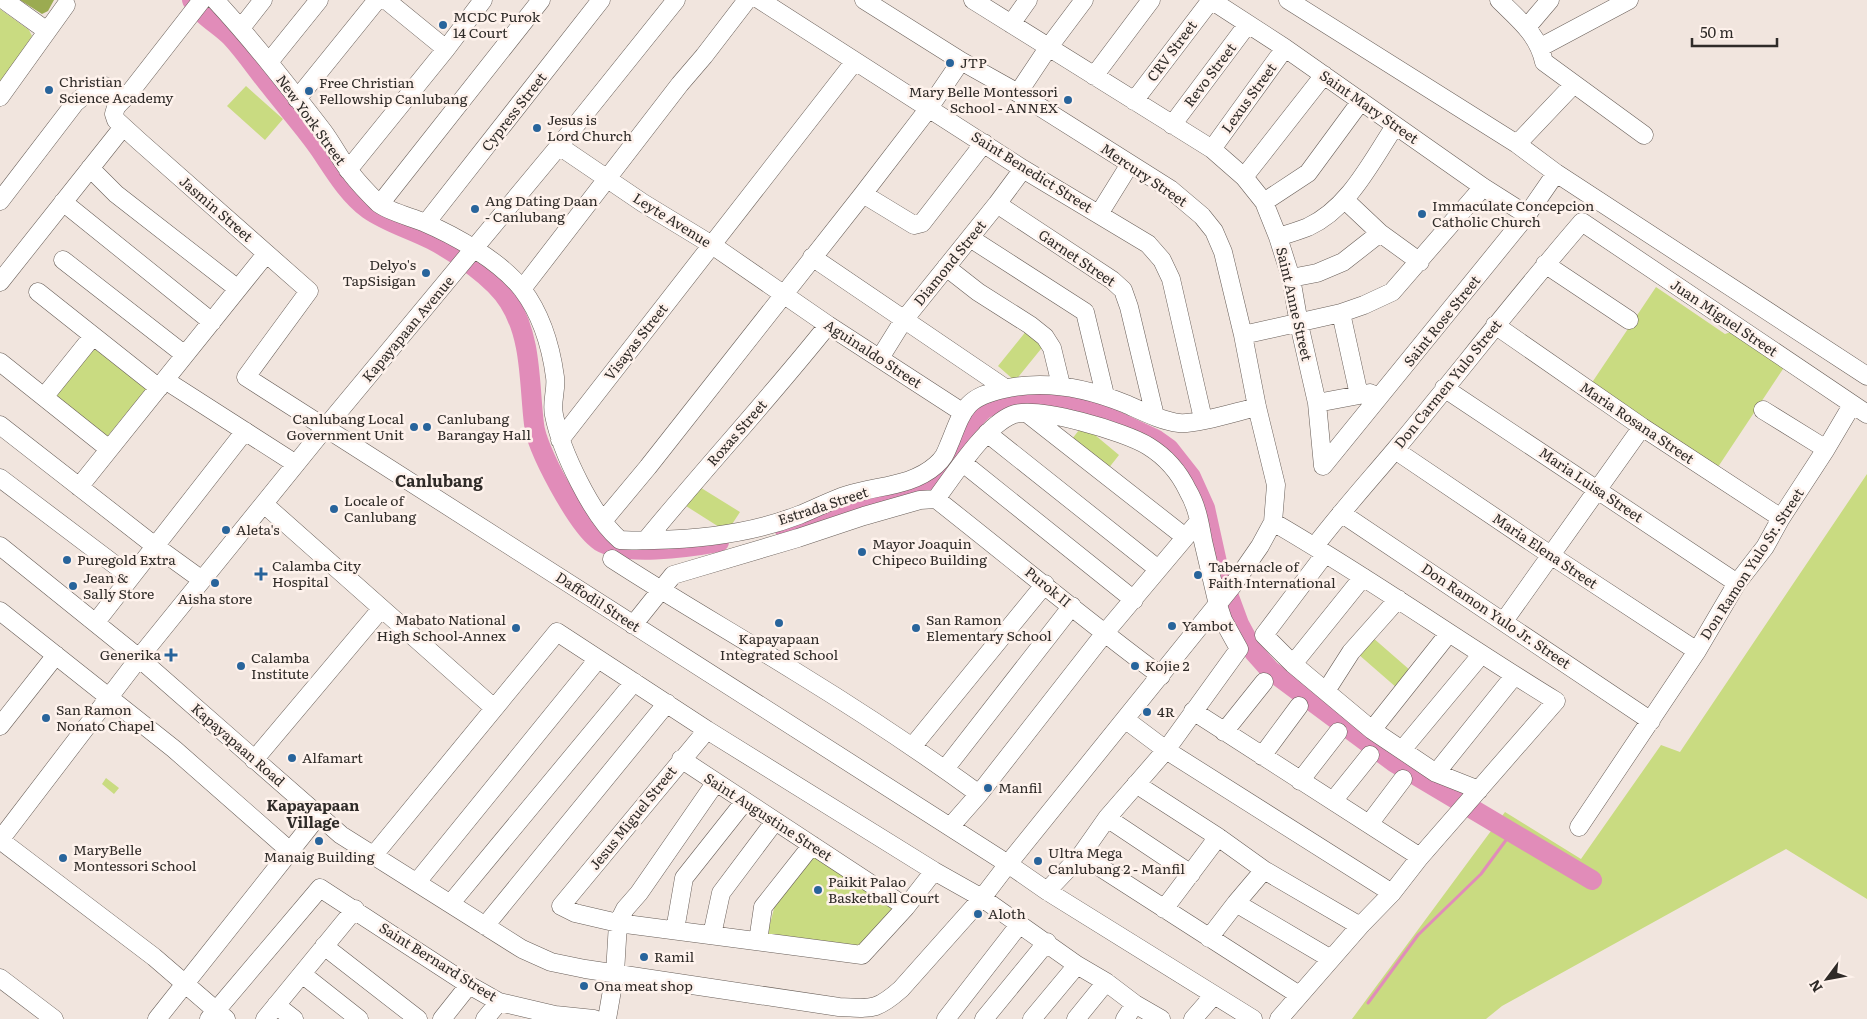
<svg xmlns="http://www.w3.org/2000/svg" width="1867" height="1019" viewBox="0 0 1867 1019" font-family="Literata,serif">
<rect width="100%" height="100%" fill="#f1e5de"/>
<path fill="#c9db81" d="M0,9l29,21 3,6 -32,47z
M246,86l37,33 -18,21 -38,-34z
M1656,287l69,47 6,-2 54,34 -69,104 -125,-86z
M1027,330l18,14 -30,37 -17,-15z
M92,343l56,44 -42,51 -55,-44z
M1083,425l36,30 -11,14 -36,-30z
M1867,474v425l-81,-50 -284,157 -16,13h-134l153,-207 76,47 80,-114 19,7z
M698,486l42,26 -13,20 -41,-26z
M1372,637l39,34 -14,17 -39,-34z
M106,778l13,10 -5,6 -12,-10z
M815,851l79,55 -28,36 -12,4 -87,-11 9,-34z"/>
<path fill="#9bab51" d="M20,0h34l-6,11 -6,3z
M472,263c39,30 51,43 61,92 2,9 5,20 5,29 0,13 -3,25 1,38 11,41 35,80 60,113l-6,5 -20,-24 -14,-23 -29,-57 -2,-51 -9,-48 -11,-30 -10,-14 -31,-24z"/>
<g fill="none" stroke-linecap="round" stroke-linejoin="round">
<path stroke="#e18cb9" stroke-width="3" d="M1368,1003l50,-68 63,-61 31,-42"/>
<path stroke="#e18cb9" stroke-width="20" d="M192,0c9,16 26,24 39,37 14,15 26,33 39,49 17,22 36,43 51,65 14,21 27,43 47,58 20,14 43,20 64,31 25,13 62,38 77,62 23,36 20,82 25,122 2,25 43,99 63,115 21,19 95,8 122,3
M784,528l25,-7 38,-15 57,-12 19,-10 27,-25 26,-42 8,-8 14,-7 16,-6 25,1 52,12 64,30 14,10 22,28 14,31 13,59 21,57 15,28 16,18 125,93 197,117"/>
<g stroke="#685e58" stroke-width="19">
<path id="minor" d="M4,0l43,31
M202,0l-71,91 -15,16 -2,7 2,6 23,21 170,150 -63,86 762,487 39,27 206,128
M215,0c38,41 73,86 108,131 9,12 16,26 25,38 8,12 20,24 30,34 9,8 33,14 45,19 33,14 77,39 99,67 19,25 29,58 33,88 2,12 -4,25 -1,38 7,36 38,101 66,125 11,1 22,0 34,0 48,-1 99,-7 145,-25 16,-6 32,-15 48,-20 31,-10 64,-8 89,-30 10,-9 10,-14 15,-25 13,-34 17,-43 53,-51 42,-10 83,-1 122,15 16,7 35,17 53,19 16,2 60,-12 78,-16
M386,0l60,49
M760,0l263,169 125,75 14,16 9,19 32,140
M973,0l239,149 32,28 20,25 14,35 13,41 8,46 18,79 6,63
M1211,0l74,48 198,139 44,28
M1288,0l229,144 39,29 311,203
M1499,0c19,19 39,34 45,62l100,73
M1011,24l17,-24
M1527,27l23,-27
M241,28l22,-28
M1541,47l88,-47
M269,62l50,-62
M1094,76l57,-76
M1018,93l30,-45 36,-48
M0,97l66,-92
M297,99l80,-99
M1134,101l77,-101
M1172,125l75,-100
M1517,144l57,-60
M559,146l84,57 69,42 116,80 134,87
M1212,149l73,-101
M90,168l26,26 122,95
M348,170l98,-121 37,-49
M1244,177l80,-102
M863,194l51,31 8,-2 62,-80
M1345,200l35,33 40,29
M0,201l75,-98 16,-13 14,-4 18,14
M63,202l149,120
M1264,202l44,-29 53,-72
M380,204l161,-204
M997,204l115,76 11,10 6,17 26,109
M1099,214l31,-50
M426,223l175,-223
M1278,237c10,-3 20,-6 30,-10 41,-19 63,-65 87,-101
M970,238l115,74 20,83
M812,257l193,131
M63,260l122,95
M1545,264l84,56
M946,267l32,25 52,33 15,12 7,11 9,37
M1291,278l26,-5 26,-11 37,-29
M0,282l123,-155
M522,289l158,-205 24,-28 43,-56
M38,292l121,96
M1341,313l18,82
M1495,325l147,102 139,91
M1243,335l98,-22 23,-8 28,-13 91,-105
M880,358l23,-37 94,-117 26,-35
M0,362l109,87
M165,380l131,84
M1444,388l293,195
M44,397l49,-61
M1317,403l53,-10
M1763,410l63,39
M1028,414l157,123
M0,425l155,121 47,34
M987,433l171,136
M560,440l295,-379
M1395,450l157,106 145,95
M963,463l171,137
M1323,466l204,-251 29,-42
M0,478l131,99
M79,487l187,-233
M936,499c75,59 148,120 225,177
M264,504l230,204
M1341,513l310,208
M603,521l45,-54 215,-273 66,-86 32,-47
M1273,522c97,56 188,121 283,179l-136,156 -28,36 -32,33 -81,93
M646,540c59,-72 123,-141 182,-215
M0,546l139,112 202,177 181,114 29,13 34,7 254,38c32,1 36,5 62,-18l81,-91 26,-34 225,-279 27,-39 13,-24 3,-37 -19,-78 -14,-72 -20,-83 -9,-21 -12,-15 -32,-27 -152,-96 -57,-32 -97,-61
M1315,546c25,-33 53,-64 80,-96 63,-76 123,-154 187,-228l285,192
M1325,554l-61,81 29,29 79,66 64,43 43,17
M612,559c60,39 123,75 184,113 62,38 124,79 183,122
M0,611l174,138 116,102
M1504,621l138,-194
M96,622l149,-191
M633,625l40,-50 125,-37 66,-22 56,-16 16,-1c18,-24 49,-73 76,-84 24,-10 114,17 136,31 18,11 31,26 40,45 9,15 12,33 15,50 5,22 10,43 15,64l5,15 16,29 -73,101 -59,68 -26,37 -34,36
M1293,664l70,-87
M1326,691l25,-39 47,-53
M1193,711l227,146
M1126,720l40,30 226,143
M0,726l56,-71
M707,730l-146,176 14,7 43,10 244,32 44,-48 28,-36
M1372,730l77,-97
M1224,732l40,-50
M912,747l133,-163
M1402,750l79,-95
M1262,756l37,-50
M681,759l225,148
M254,760l127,-151
M945,769l127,-163
M1436,773l78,-97
M1300,781l38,-49
M1136,784l82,53 46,33 96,56
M1333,801l37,-46
M1107,818l84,56
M1369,824l34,-45
M950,827l29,-33 125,-160 95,-113
M1579,827l118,-176 40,-68 28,-36 16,-29 45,-69 26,-44
M0,840l139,-182 186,-230 234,-282 117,-146
M0,840l154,117 72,62
M1081,855l218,140
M373,856l184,-224 150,98 227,141 48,27 95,67 29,17 29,22 26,15
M417,882l181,-223
M451,903l183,-221
M1236,903l95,56
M1164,909l54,-72
M485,926l182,-223
M675,930l9,-52 61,-77
M712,935l9,-42 54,-72
M1209,938l27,-35 28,-33
M758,941l5,-34 49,-62
M324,946l94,73
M302,974l57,45
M0,978l54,41
M276,1005l18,14
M157,1019l161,-203
M209,1019l111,-131 149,97 30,17 56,13 39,4
M265,1019l90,-110
M442,1019l27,-34
M485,1019l14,-17
M607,1019l8,-46 3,-50 7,-14 14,-16 77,-111
M946,1019l73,-94
M984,1019l63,-77
M1032,1019l45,-54
M1076,1019l30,-37
M1125,1019l10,-15
M1193,1019l21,-24"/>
</g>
<use href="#minor" stroke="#fff" stroke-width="18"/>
</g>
<g fill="#28649b" stroke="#fef2ec" stroke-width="2">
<circle cx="443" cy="25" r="5"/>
<circle cx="950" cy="63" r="5"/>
<circle cx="49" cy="90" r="5"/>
<circle cx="309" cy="91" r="5"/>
<circle cx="1068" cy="100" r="5"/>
<circle cx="537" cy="128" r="5"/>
<circle cx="475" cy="209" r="5"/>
<circle cx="1422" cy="214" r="5"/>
<circle cx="426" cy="273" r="5"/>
<circle cx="414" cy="427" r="5"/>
<circle cx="427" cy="427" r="5"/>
<circle cx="334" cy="509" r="5"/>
<circle cx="226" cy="530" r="5"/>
<circle cx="862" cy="552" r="5"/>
<circle cx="67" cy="560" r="5"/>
<path d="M258.5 566.5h5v5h5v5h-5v5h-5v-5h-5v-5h5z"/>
<circle cx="1198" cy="575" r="5"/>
<circle cx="215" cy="583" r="5"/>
<circle cx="73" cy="586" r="5"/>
<circle cx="779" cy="623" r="5"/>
<circle cx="1172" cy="626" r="5"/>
<circle cx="516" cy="628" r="5"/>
<circle cx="916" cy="628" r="5"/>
<path d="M168.5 647.5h5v5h5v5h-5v5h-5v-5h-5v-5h5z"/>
<circle cx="241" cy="666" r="5"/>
<circle cx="1135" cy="666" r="5"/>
<circle cx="1147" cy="712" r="5"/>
<circle cx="46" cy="718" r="5"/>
<circle cx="292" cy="758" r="5"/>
<circle cx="988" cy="788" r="5"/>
<circle cx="319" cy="841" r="5"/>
<circle cx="63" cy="858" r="5"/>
<circle cx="1038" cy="861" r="5"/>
<circle cx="818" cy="890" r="5"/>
<circle cx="978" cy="914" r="5"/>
<circle cx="644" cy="957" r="5"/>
<circle cx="584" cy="986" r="5"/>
</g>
<g text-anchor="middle" stroke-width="5" stroke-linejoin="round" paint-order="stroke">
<g font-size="14" fill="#2f2b28" stroke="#fef2ec" text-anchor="start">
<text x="453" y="22">MCDC Purok<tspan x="453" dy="16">14 Court</tspan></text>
<text x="960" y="68">JTP</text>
<text x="59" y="87">Christian<tspan x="59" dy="16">Science Academy</tspan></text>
<text x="319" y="88">Free Christian<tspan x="319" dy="16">Fellowship Canlubang</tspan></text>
<text x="1058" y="97" text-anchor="end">Mary Belle Montessori<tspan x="1058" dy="16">School - ANNEX</tspan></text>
<text x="547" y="125">Jesus is<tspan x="547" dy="16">Lord Church</tspan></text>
<text x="485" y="206">Ang Dating Daan<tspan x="485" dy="16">- Canlubang</tspan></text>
<text x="1432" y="211">Immaculate Concepcion<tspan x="1432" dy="16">Catholic Church</tspan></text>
<text x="416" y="270" text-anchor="end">Delyo's<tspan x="416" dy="16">TapSisigan</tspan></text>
<text x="404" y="424" text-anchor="end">Canlubang Local<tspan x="404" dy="16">Government Unit</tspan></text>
<text x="437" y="424">Canlubang<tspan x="437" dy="16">Barangay Hall</tspan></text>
<text x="344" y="506">Locale of<tspan x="344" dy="16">Canlubang</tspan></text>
<text x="236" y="535">Aleta's</text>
<text x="872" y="549">Mayor Joaquin<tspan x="872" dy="16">Chipeco Building</tspan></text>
<text x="77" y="565">Puregold Extra</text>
<text x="272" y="571">Calamba City<tspan x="272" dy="16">Hospital</tspan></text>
<text x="1208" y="572">Tabernacle of<tspan x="1208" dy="16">Faith International</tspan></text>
<text x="83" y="583">Jean &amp;<tspan x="83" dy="16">Sally Store</tspan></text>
<text x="215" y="604" text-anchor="middle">Aisha store</text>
<text x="506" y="625" text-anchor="end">Mabato National<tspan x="506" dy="16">High School-Annex</tspan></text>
<text x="926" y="625">San Ramon<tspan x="926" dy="16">Elementary School</tspan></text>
<text x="1182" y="631">Yambot</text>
<text x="779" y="644" text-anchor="middle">Kapayapaan<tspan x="779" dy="16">Integrated School</tspan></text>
<text x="161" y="660" text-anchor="end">Generika</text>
<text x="251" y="663">Calamba<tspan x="251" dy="16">Institute</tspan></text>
<text x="1145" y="671">Kojie 2</text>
<text x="56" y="715">San Ramon<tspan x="56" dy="16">Nonato Chapel</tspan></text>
<text x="1157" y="717">4R</text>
<text x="302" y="763">Alfamart</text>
<text x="998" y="793">Manfil</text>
<text x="73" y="855">MaryBelle<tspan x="73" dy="16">Montessori School</tspan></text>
<text x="1048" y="858">Ultra Mega<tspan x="1048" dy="16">Canlubang 2 - Manfil</tspan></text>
<text x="319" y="862" text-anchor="middle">Manaig Building</text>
<text x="828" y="887">Paikit Palao<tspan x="828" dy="16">Basketball Court</tspan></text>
<text x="988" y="919">Aloth</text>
<text x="654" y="962">Ramil</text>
<text x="594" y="991">Ona meat shop</text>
</g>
<g font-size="14" fill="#2f2b28" stroke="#fef2ec">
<text transform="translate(1172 51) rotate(-53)" y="5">CRV Street</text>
<text transform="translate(1210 75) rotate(-53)" y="5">Revo Street</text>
<text transform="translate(1249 98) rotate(-54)" y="5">Lexus Street</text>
<text transform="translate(1369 107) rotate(35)" y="5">Saint Mary Street</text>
<text transform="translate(514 112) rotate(-52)" y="5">Cypress Street</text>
<text transform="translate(311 120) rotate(54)" y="5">New York Street</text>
<text transform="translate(1032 172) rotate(32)" y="5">Saint Benedict Street</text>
<text transform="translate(1144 175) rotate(34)" y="5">Mercury Street</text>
<text transform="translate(216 209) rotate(41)" y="5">Jasmin Street</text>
<text transform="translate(672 220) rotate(32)" y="5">Leyte Avenue</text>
<text transform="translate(1077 258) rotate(34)" y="5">Garnet Street</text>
<text transform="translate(950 263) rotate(-51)" y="5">Diamond Street</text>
<text transform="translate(1294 304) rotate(77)" y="5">Saint Anne Street</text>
<text transform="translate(1724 318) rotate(34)" y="5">Juan Miguel Street</text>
<text transform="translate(1442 321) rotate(-51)" y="5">Saint Rose Street</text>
<text transform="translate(408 329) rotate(-50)" y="5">Kapayapaan Avenue</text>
<text transform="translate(636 342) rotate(-52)" y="5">Visayas Street</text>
<text transform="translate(873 354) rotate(33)" y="5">Aguinaldo Street</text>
<text transform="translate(1448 384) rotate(-51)" y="5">Don Carmen Yulo Street</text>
<text transform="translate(1637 423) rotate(34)" y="5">Maria Rosana Street</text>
<text transform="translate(737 433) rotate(-49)" y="5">Roxas Street</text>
<text transform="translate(1591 485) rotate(34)" y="5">Maria Luisa Street</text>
<text transform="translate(823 506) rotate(-18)" y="5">Estrada Street</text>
<text transform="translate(1545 551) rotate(34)" y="5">Maria Elena Street</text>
<text transform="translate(1752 564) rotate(-57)" y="5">Don Ramon Yulo Sr. Street</text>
<text transform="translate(1048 587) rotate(39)" y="5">Purok II</text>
<text transform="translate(598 602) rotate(33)" y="5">Daffodil Street</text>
<text transform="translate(1496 616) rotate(34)" y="5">Don Ramon Yulo Jr. Street</text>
<text transform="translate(238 745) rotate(41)" y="5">Kapayapaan Road</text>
<text transform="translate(768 817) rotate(33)" y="5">Saint Augustine Street</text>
<text transform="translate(633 818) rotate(-51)" y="5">Jesus Miguel Street</text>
<text transform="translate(438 962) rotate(32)" y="5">Saint Bernard Street</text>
</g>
<g font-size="15" font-weight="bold" fill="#2f2b28" stroke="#fef2ec">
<text x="313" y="811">Kapayapaan<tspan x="313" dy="17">Village</tspan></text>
</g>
<g font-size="16" font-weight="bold" fill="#2f2b28" stroke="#fef2ec">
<text x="439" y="487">Canlubang</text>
</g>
</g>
<g transform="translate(1827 979) rotate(238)" stroke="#fef2ec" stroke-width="4" paint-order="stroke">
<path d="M0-4L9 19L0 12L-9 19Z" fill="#2f2b28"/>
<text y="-8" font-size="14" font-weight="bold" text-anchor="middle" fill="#2f2b28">N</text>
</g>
<path d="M1692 38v8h85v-8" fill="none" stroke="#2f2b28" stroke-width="2.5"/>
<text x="1700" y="38" font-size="15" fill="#2f2b28" stroke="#fef2ec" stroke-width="4" paint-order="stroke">50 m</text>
</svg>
